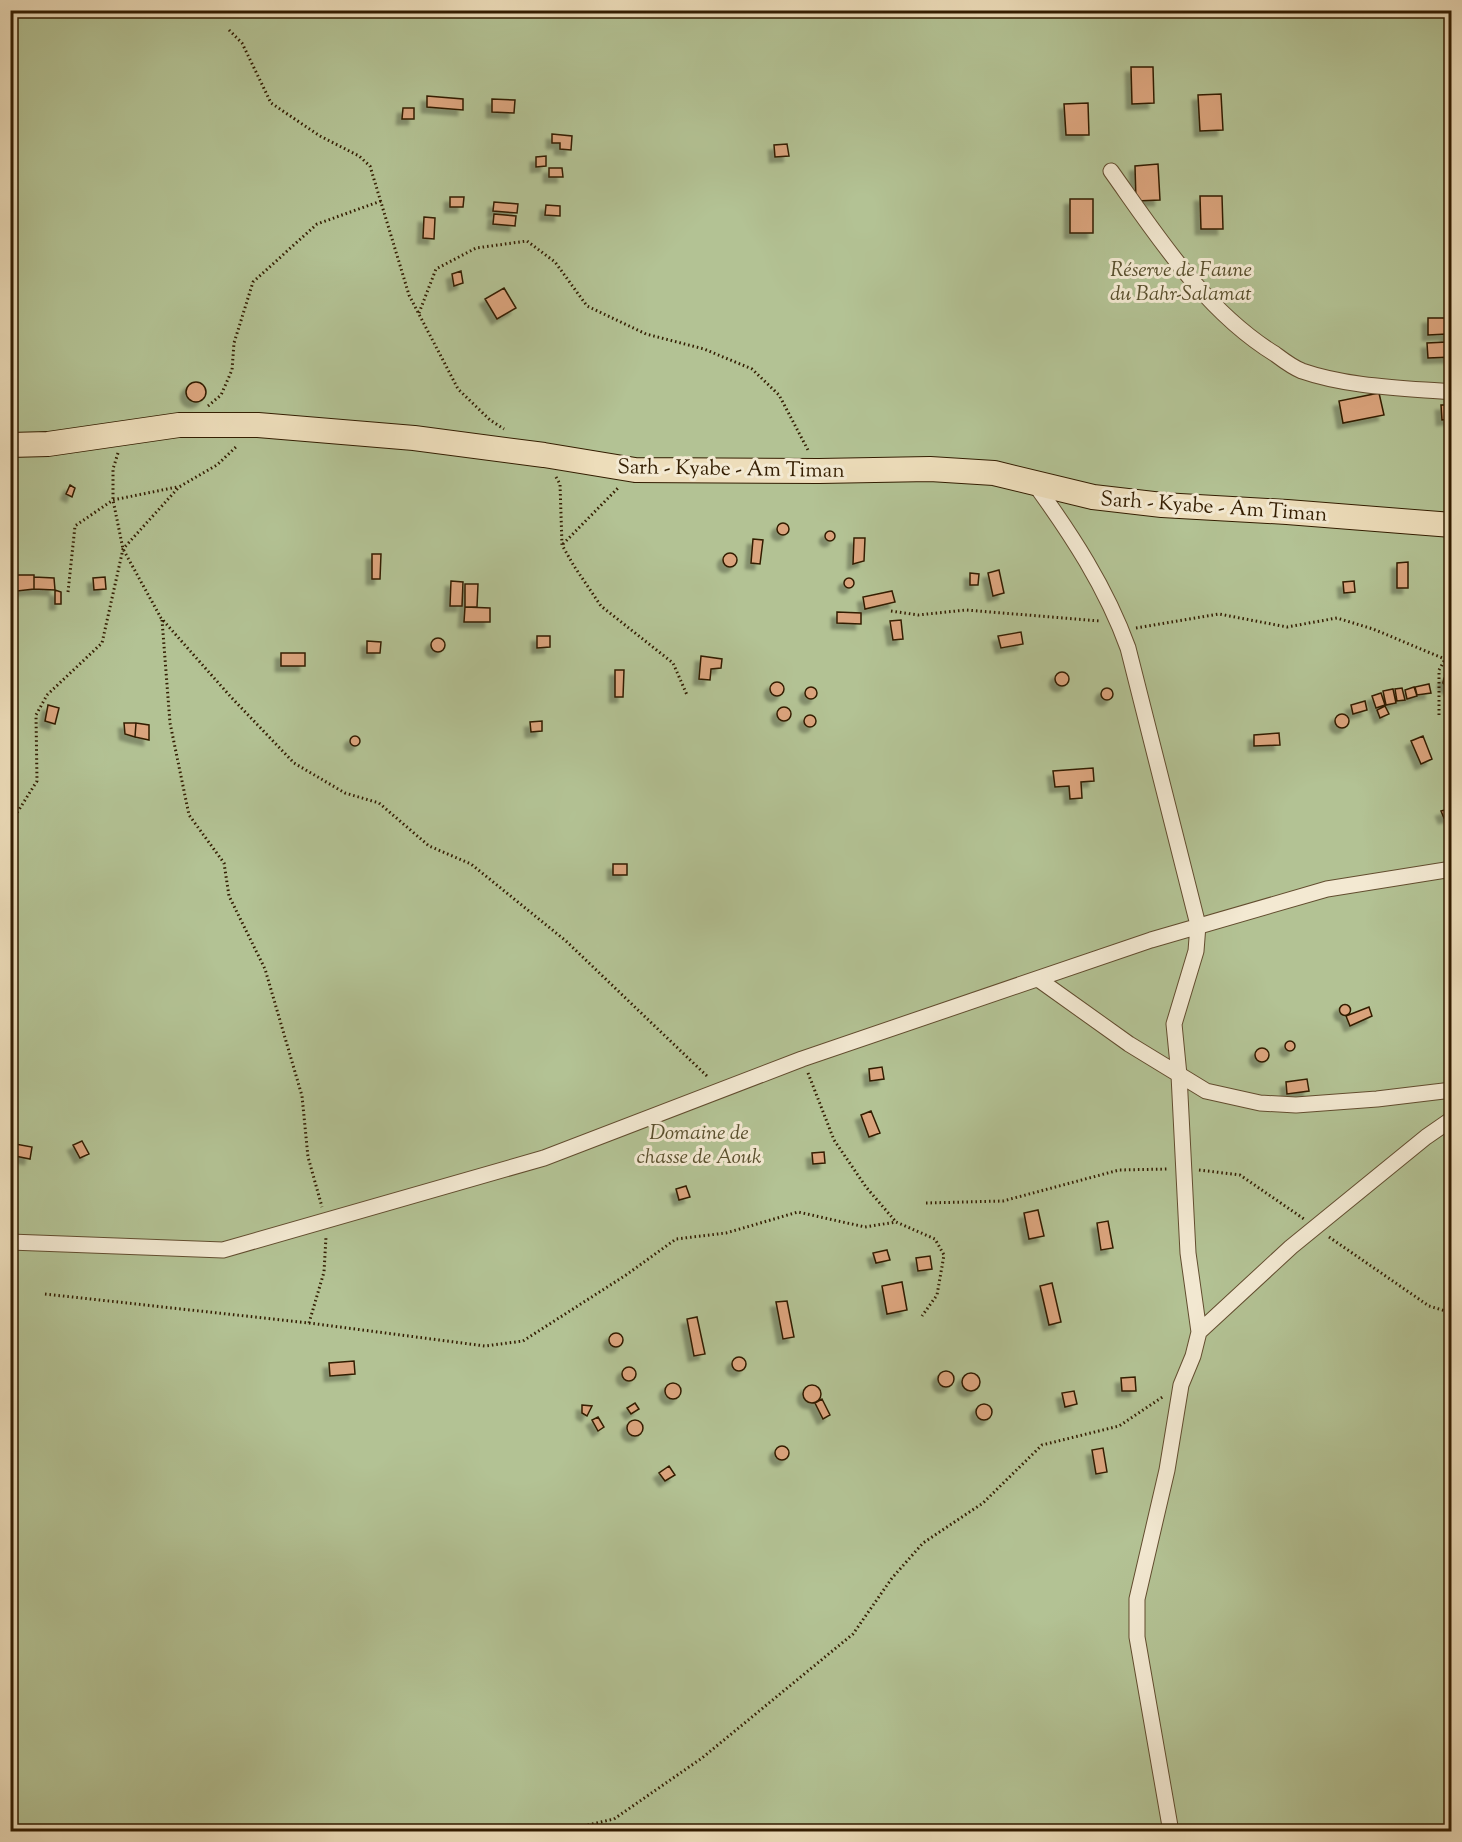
<svg xmlns="http://www.w3.org/2000/svg" width="1462" height="1842" viewBox="0 0 1462 1842" font-family="'Sorts Mill Goudy',serif">
<defs>
<filter id="shadow"><feDropShadow dx="-5.5" dy="5.5" stdDeviation="1.5" flood-color="#0004"/></filter>
</defs>
<rect width="100%" height="100%" fill="#edddba"/>
<filter id="stains"><feTurbulence type="fractalNoise" baseFrequency=".00333" numOctaves="4"/><feColorMatrix values="0 0 0 0 .2 0 0 0 0 .09 0 0 0 0 .02 0 0 0 .5 -.17"/></filter>
<radialGradient id="worn" r=".72"><stop offset=".6" stop-color="#630" stop-opacity="0"/><stop offset="1" stop-color="#630" stop-opacity=".3"/></radialGradient>
<path fill="#b3c294" stroke="#73704a" stroke-width="1.5" d="M11,11h1440v1820l-1440,1z"/>
<path fill="#dba47d" stroke="#331d01" stroke-width="1.5" filter="url(#shadow)" d="M1131,67h22l1,36 -22,1z
M1221,94l2,36 -23,1 -2,-36z
M427,96l36,3v11l-36,-3z
M492,99l23,1 -1,13 -22,-1z
M1088,103l1,32h-23l-2,-31z
M403,108h11v11h-12z
M552,134l20,2 -1,14 -11,-1v-6h-8z
M787,144l2,12 -14,1 -1,-12z
M546,156v10l-10,1v-10z
M1158,164l2,36 -24,1 -1,-35z
M549,168h13l1,9h-14z
M1200,196h22l1,33h-22z
M450,197h14l-1,10h-13z
M1070,199h23v34h-23z
M494,202l24,2 -1,9 -24,-2z
M546,205l14,1v10l-15,-1z
M494,214l22,2 -1,10 -22,-2z
M424,217l11,1 -1,21 -11,-1z
M461,271l2,12 -9,3 -2,-12z
M504,288l12,20 -19,11 -12,-20z
M1428,318h24v39l-24,1 -1,-15 20,-1 -1,-8 -18,1z
M186 392a10 10 0 1 1 20 0a10 10 0 1 1-20 0Z
M1379,393l5,22 -41,8 -4,-22z
M1441,405h8l1,14 -8,1z
M70,485l5,3 -3,9 -6,-3z
M777 529a6 6 0 1 1 12 0a6 6 0 1 1-12 0Z
M825 536a5 5 0 1 1 10 0a5 5 0 1 1-10 0Z
M854,538h11l-1,23 -11,3z
M753,539l10,1 -3,24 -9,-1z
M723 560a7 7 0 1 1 14 0a7 7 0 1 1-14 0Z
M372,554h9l-1,25h-8z
M1408,562v26h-11v-25z
M999,570l5,23 -11,3 -5,-23z
M970,573l9,1 -1,11h-8z
M16,575h18v14l-17,2z
M34,577l20,1 1,12 -21,-1z
M105,577l1,12 -12,1 -1,-12z
M844 583a5 5 0 1 1 10 0a5 5 0 1 1-10 0Z
M451,581l12,1 -1,24h-12z
M1354,581l1,11 -11,1 -1,-11z
M465,584h13l-1,23h-12z
M55,590l6,2v12h-6z
M892,591l3,11 -30,7 -2,-12z
M465,607l25,1v14h-26z
M837,612l24,1v11l-24,-1z
M901,620l2,19 -10,1 -3,-19z
M1021,632l2,12 -22,4 -3,-12z
M537,636h13v11l-13,1z
M431 645a7 7 0 1 1 14 0a7 7 0 1 1-14 0Z
M367,641l14,1 -1,11h-13z
M281,653h24v13h-24z
M701,656l21,3 -1,9 -10,1 -1,11 -11,-1z
M615,670h9l-1,27h-8z
M1055 679a7 7 0 1 1 14 0a7 7 0 1 1-14 0Z
M1449,675l3,1v12l-3,1 -6,-6 1,-5z
M770 689a7 7 0 1 1 14 0a7 7 0 1 1-14 0Z
M1429,684l2,9 -14,2 -2,-8z
M805 693a6 6 0 1 1 12 0a6 6 0 1 1-12 0Z
M1414,687l3,9 -10,3 -2,-9z
M1101 694a6 6 0 1 1 12 0a6 6 0 1 1-12 0Z
M1402,688l3,12 -8,1 -2,-12z
M1393,689l3,14 -10,2 -3,-14z
M1381,693l4,12 -9,3 -4,-12z
M1365,701l2,9 -14,4 -2,-9z
M48,705l11,3 -4,16 -10,-3z
M1385,706l4,8 -9,4 -3,-8z
M777 714a7 7 0 1 1 14 0a7 7 0 1 1-14 0Z
M1335 721a7 7 0 1 1 14 0a7 7 0 1 1-14 0Z
M804 721a6 6 0 1 1 12 0a6 6 0 1 1-12 0Z
M542,721v10l-11,1 -1,-10z
M124,723h12l-1,14 -10,-3z
M136,723l13,2v15l-14,-3z
M1279,733l1,12 -26,1v-11z
M1423,736l9,23 -11,5 -10,-23z
M350 741a5 5 0 1 1 10 0a5 5 0 1 1-10 0Z
M1093,768l1,13 -13,1 1,16 -12,1 -1,-13 -14,1 -2,-16z
M1452,808v8l-8,2 -3,-7z
M613,864h14v11h-14z
M1339.5 1010a5.5 5.5 0 1 1 11 0a5.5 5.5 0 1 1-11 0Z
M1369,1007l3,9 -22,10 -4,-10z
M1285 1046a5 5 0 1 1 10 0a5 5 0 1 1-10 0Z
M1255 1055a7 7 0 1 1 14 0a7 7 0 1 1-14 0Z
M882,1067l2,12 -14,2 -1,-12z
M1307,1079l2,12 -22,3 -1,-12z
M871,1111l9,22 -11,4 -8,-22z
M82,1141l7,13 -9,4 -7,-13z
M10,1143l22,4 -2,12 -20,-4z
M824,1152l1,11 -12,1 -1,-11z
M686,1186l4,11 -11,3 -3,-11z
M1038,1210l6,26 -15,3 -5,-26z
M1108,1221l5,27 -12,2 -4,-27z
M887,1250l3,10 -14,3 -3,-10z
M930,1256l2,13 -14,2 -2,-13z
M902,1282l5,28 -20,4 -5,-28z
M1052,1283l9,39 -12,3 -9,-39z
M787,1301l7,36 -11,2 -7,-37z
M697,1317l8,37 -11,2 -7,-37z
M609 1340a7 7 0 1 1 14 0a7 7 0 1 1-14 0Z
M732 1364a7 7 0 1 1 14 0a7 7 0 1 1-14 0Z
M354,1361l1,13 -25,2 -1,-13z
M622 1374a7 7 0 1 1 14 0a7 7 0 1 1-14 0Z
M938 1379a8 8 0 1 1 16 0a8 8 0 1 1-16 0Z
M962 1382a9 9 0 1 1 18 0a9 9 0 1 1-18 0Z
M1135,1377l1,14h-14l-1,-13z
M665 1391a8 8 0 1 1 16 0a8 8 0 1 1-16 0Z
M803 1394a9 9 0 1 1 18 0a9 9 0 1 1-18 0Z
M1074,1391l3,13 -12,3 -3,-14z
M822,1399l8,16 -7,4 -8,-16z
M635,1403l4,6 -8,5 -4,-6z
M976 1412a8 8 0 1 1 16 0a8 8 0 1 1-16 0Z
M582,1405l10,1 -5,10 -5,-3z
M598,1417l6,10 -6,4 -6,-11z
M627 1428a8 8 0 1 1 16 0a8 8 0 1 1-16 0Z
M775 1453a7 7 0 1 1 14 0a7 7 0 1 1-14 0Z
M1103,1448l4,24 -11,2 -4,-24z
M669,1466l6,9 -10,6 -6,-8z"/>
<g fill="none" stroke-linecap="round" stroke-linejoin="round">
<g stroke="#624d2f" stroke-width="17">
<path id="minor" d="M1111,171c47,66 94,140 164,183 8,6 17,13 27,17 46,16 101,17 150,21
M1034,483c37,51 72,104 94,165l70,277 -2,26 -22,73 5,51 9,178 11,79 -6,24 -12,29 -14,85 -30,129v38l34,195
M1038,979l91,65 77,47 54,12 36,2 81,-6 75,-9
M10,1242l213,8 321,-92 258,-99 349,-119 176,-51 125,-20
M1199,1332l92,-85 135,-110 26,-18"/>
</g>
<g stroke="#331d01" stroke-width="26">
<path id="primary" d="M10,445l38,-1 131,-19h79l156,13 130,17 91,15 184,1 111,-2 64,4 99,24 69,8 125,7 165,13"/>
</g>
<path stroke="#331d01" stroke-width="3" stroke-dasharray="1.5 3" stroke-linecap="butt" d="M229,30l13,13 29,60 49,33 39,20 11,10 39,129 49,94 32,31 14,9
M419,313l17,-44 40,-21 51,-7 28,21 32,44 59,28 58,15 48,20 27,26 29,55
M208,406l13,-11 11,-25 2,-27 19,-61 64,-58 64,-23
M118,453l-5,16v31l10,49 38,69 69,78 64,67 51,30 34,10 50,43 42,18 95,77 143,137
M556,477l4,7 2,61 12,21 27,40 72,57 14,32
M563,544l56,-57
M68,592l7,-66 38,-26 64,-13
M891,611l27,4 48,-5 134,11
M162,620l8,103 19,92 35,48 5,33 36,73 37,127 6,61 14,50
M1136,628l83,-14 68,13 50,-9 36,11 79,33
M1439,715v-45l13,-23
M10,824l27,-43 -1,-66 11,-20 55,-52 21,-94 56,-62 38,-22 20,-19
M808,1073l26,67 32,47 30,35
M1199,1170l41,5 64,44
M926,1203l77,-2 116,-31 49,-1
M1329,1237l100,69 23,7
M45,1294l264,29 176,23 38,-5 103,-66 50,-36 50,-6 72,-21 67,15 31,-5 39,17 9,16 -7,40 -15,21
M309,1323l15,-51 2,-35
M557,1832l57,-13 88,-61 151,-124 39,-56 31,-35 60,-40 59,-58 77,-19 45,-30"/>
<use href="#minor" stroke="#f3e9d2" stroke-width="15"/>
<use href="#primary" stroke="#edddba" stroke-width="24"/>
</g>
<g text-anchor="middle" stroke-width="6" stroke-linejoin="round" paint-order="stroke">
<g font-size="21" font-style="italic" fill="#594f2d" stroke="#f3e9d2">
<text x="1181" y="276">Réserve de Faune<tspan x="1181" dy="24">du Bahr-Salamat</tspan></text>
<text x="699" y="1139">Domaine de<tspan x="699" dy="24">chasse de Aouk</tspan></text>
</g>
<g font-size="21" fill="#331d01" stroke="#f3e9d2">
<text transform="translate(731 468) rotate(1)" y="7">Sarh - Kyabe - Am Timan</text>
<text transform="translate(1214 506) rotate(4)" y="7">Sarh - Kyabe - Am Timan</text>
</g>
</g>
<rect width="1462" height="1842" fill="none" stroke="#edddba" stroke-width="36"/>
<rect x="12" y="12" width="1438" height="1818" fill="none" stroke="#331d01" stroke-width="3"/>
<rect x="18" y="18" width="1426" height="1806" fill="none" stroke="#331d01" stroke-width="1.5"/>
<rect width="100%" height="100%" filter="url(#stains)"/>
<rect width="100%" height="100%" fill="url(#worn)"/>
</svg>
